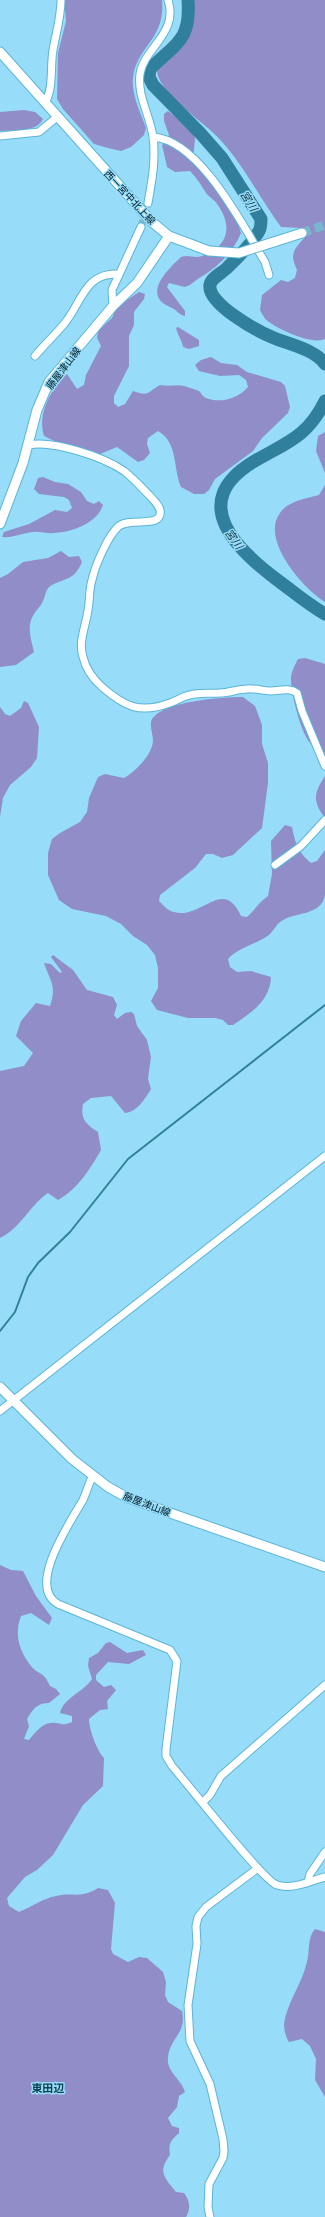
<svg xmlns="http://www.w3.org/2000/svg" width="325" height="2217" viewBox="0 0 325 2217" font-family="Arial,'Noto Sans JP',sans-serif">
<rect width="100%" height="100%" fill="#97dcf8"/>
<path fill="#908dc9" d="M64,0h98c4,39 -26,47 -29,78 -2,16 8,36 13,50l-2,7 -13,12 -10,4 -13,-3 -14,-4 -31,-35 -6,-10 1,-46 8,-32z
M190,0h135v339c-13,6 -45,-9 -56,-17 -4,-2 -7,-8 -9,-12l2,-15 19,-15 7,2 7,-4 2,-8c-8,-17 -3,-20 8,-33l-4,-9 -20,-1c-24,-32 -41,-71 -72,-98 -13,-11 -52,-41 -52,-58 0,-11 25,-26 32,-36z
M24,110l11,2 8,7c-7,14 -30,11 -43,12v-19z
M168,111l23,18 4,9 -2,23c17,23 40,42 48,72 -8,19 -22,33 -40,44 -6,3 -9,8 -16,10l-16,-4 -2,4 18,24v5c-6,-1 -8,-6 -13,-8 -31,-12 -6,-37 9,-51 7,-3 14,2 21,-1 27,-9 31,-31 15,-52 -3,-5 -8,-7 -11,-11 -5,-8 -9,-15 -16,-22l-15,1 -8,-5 -5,-22 3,-2 4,-8 -5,-14v-7z
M139,292l6,2 -1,5 -10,13v13l-5,11v30l-15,30v7l4,4 7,-3 8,-13c17,6 14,1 27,-6 9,2 17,-1 24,1 5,2 11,3 15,5 2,2 4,6 7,7 14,6 33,0 42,-11l-2,-7 -7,-5 -19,1 -21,-5 -4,-6 6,-5 10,-3 10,6 16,2 10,7 34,10 4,4 5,21 -2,6 -26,25 -9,13 -38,28 -6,11 -5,4h-10l-13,-7c-8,-19 -3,-45 -23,-56l-10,7 -1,6 3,9 -6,7 -6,2 -21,-15 -17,7c-18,-6 -41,-9 -56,-18 -7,-21 7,-48 23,-62l10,15 7,-4 2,-10 15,-29 -4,-8 1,-7 14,-13 5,-11z
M178,327l21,13v6l-10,3 -6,-2c-1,-7 -5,-11 -7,-19z
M325,432v41l-9,-22 2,-15z
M43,477l12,5 13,2 13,8 6,9 7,3 5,-3 4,4c-6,18 -30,27 -49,28 -7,1 -14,-2 -21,-1 -11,1 -20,6 -31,5l2,-5 25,-8 26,-14 12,2 5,-4 -3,-8 -5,-3 -25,-3 -5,-5 4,-11z
M325,485v117c-22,-13 -65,-63 -45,-89 8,-12 25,-14 39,-18z
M61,551l8,6 10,-1 3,6c-8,18 -14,15 -30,23 -7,4 -6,10 -9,16 -2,5 -6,8 -9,13 -8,12 -3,25 0,38l-18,13 -16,2v-89l8,-4 15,-12 25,-4z
M305,658l20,6v91c-4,-6 -9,-6 -14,-11 -10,-10 -20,-50 -20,-65 0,-7 4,-14 7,-20z
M243,697l12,9 7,19v19l6,19v20l-6,45 -29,27 -11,3 -9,-4h-7l-11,14 -35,27 -1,6c4,4 9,10 15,11 28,8 49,-36 67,4l6,1c8,-7 12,-15 21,-21l4,-22 -1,-33 14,-16 7,2c3,16 6,25 19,36l6,-2 8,-11v45c-4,22 -31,16 -45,27 -4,3 -6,8 -10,12 -12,10 -32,13 -42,25l2,8 7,5 14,-1 20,6c-1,24 -20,36 -38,48h-5l-5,-5 -8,-2h-27l-31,-8 -6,-9 7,-13v-20l-3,-13 -8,-10 -14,-9 -12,-12 -15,-8 -34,-7 -13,-9 -11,-25v-22l4,-14 8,-6 20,-11 7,-10 2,-14 9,-21 7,-3 19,4c12,-7 28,-23 29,-37 0,-6 -3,-14 -2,-19 6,-21 74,-25 92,-25z
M24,701l4,2 11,24 -2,31 -6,9 -21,18 -7,13 -3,19v-110l5,7 5,2 11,-8z
M325,776v42c-13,-17 -11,-25 0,-42z
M53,955l20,15 14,20 26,7 4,8 -3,10 3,4 8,-6 6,-1 3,2 3,12 10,14 4,17 -3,22 3,10c-6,10 -14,23 -26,24l-14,-17 -20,2 -8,6c-3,15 3,20 15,28l3,18c-11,19 -23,39 -43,50l-10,-7c-19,13 -27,35 -48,45v-167l24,-5 9,-13 -17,-17 5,-15 15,-18 14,3c7,-21 0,-25 -6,-43l7,1 9,9 2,-1 -11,-15z
M0,1565l11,5 12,1 13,25 16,22 -3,7 -18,-12 -10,3c-7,18 -2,35 10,50 8,10 12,4 19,20l6,3 4,5 -11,9c-12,0 -16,6 -22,16l2,7 -5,13 5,1c5,-6 13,-17 22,-17 10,-1 10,4 21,-1v-6l-12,-3c4,-16 24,-21 32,-34l-4,-13 1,-8 9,-5 8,-10 4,-1 17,11 16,-3 3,5 -17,9 -21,-2 -12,13v5l8,7 7,-2 5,5 -9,11 1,8 -8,1 -11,9c0,10 8,32 15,39l-1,28 -20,19 -30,50 -16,15 -12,7 -18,21 2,8 10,6c12,-5 25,-14 37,-16 17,-4 25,3 42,-8l10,2 7,13 -4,46 2,5 15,8 11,-5 8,1 16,14 3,10 -1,13 3,7 14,9c5,22 -12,27 -14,46 -2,15 13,21 17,35l-6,4 -2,11 -9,11 4,8 7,2v5c-8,7 -11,11 -9,22 -13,17 -5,23 6,37l8,1c6,8 7,15 2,24h-186z
M315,1929l10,3v165l-10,-17 1,-21 -6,-13 -8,-7 -13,3c-3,-4 -5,-12 -5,-18 3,-22 18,-40 23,-62 3,-11 0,-24 8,-33z"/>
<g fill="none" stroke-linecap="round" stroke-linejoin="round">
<path stroke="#30809d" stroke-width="2" d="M0,1331l15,-19 13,-35 10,-14 32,-31 58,-73 197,-154"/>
<path stroke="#30809d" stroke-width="13" d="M188,0c3,41 -12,43 -38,69l-1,8 4,8 48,49 21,24 39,61c0,4 0,9 -2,12 -7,13 -22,27 -32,37 -5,5 -16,10 -17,17 -3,19 49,47 64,53 17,7 40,11 51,26
M325,401c-18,37 -40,42 -72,61 -67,41 -15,89 27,120 15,11 29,23 45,32"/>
<path stroke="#79b6ce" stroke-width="7" stroke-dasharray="7 3.5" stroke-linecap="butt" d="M141,227l7,-24"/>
<path stroke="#79b6ce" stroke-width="9" stroke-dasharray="9 4.5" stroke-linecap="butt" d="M302,233l23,-8"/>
<g stroke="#5ab5d8" stroke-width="9">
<path id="street" d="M45,103c9,-16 5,-36 8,-53 3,-17 8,-33 8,-50
M0,136l39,-4 18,-15
M153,137c47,3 90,89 112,125l4,13
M148,203c4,-22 8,-44 5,-66 -3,-22 -16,-41 -13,-63 4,-26 39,-41 28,-74
M113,306l-1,-16 29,-63
M35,356c9,-11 20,-21 29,-32 18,-21 20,-52 55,-50
M29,445c24,-5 75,12 95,26 9,7 17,16 26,25 4,5 14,13 9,21 -6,9 -29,1 -40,9 -11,9 -24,40 -27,54 -3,9 -2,20 -4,30 -2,16 -10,31 -5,47 3,13 10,22 19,30 23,20 38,27 68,16 7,-2 13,-7 20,-8 10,-3 20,-1 30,-2 9,0 18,-4 27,-4 8,-1 16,2 24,2 9,0 18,-4 26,2l5,18 23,55
M275,865l26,-19 24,-26
M0,1411l325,-255
M92,1477c-3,7 -6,16 -9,23 -12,21 -57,86 -25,104l112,46 7,11 -11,88v7l6,10c16,18 90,114 105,119 16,5 33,-4 48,-8
M203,1802l7,-7 11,-19 104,-91
M308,1882l2,-8 15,-22
M210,2217l-2,-10 1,-23 14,-26 1,-7 -1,-12 -13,-55 -20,-43 -2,-36 9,-61 -1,-18 2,-9 8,-10 52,-39"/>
</g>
<g stroke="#5ab5d8" stroke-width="11">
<path id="secondary" d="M0,52l152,170 17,14 40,15
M0,524l23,-61 14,-53 12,-28 64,-76 24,-23 32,-47
M0,1387l72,72 36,28 18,10 50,18 149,52"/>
</g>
<use href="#street" stroke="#fff" stroke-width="7"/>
<use href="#secondary" stroke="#fff" stroke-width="9"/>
<g stroke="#5ab5d8" stroke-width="11" stroke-linecap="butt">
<path id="secondary-bridge" d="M209,251l30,2 63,-20"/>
</g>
<use href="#secondary-bridge" stroke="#fff" stroke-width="9"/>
</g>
<g text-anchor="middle" stroke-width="3" stroke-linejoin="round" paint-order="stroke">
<g font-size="10" fill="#001c27" stroke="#97dcf8">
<text transform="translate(130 197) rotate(47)" y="4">西一宮中北上線</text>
<text transform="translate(63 368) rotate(-53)" y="4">藤屋津山線</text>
<text transform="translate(147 1504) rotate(21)" y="4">藤屋津山線</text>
</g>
<g font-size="11" font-style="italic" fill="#103542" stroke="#97dcf8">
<text transform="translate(249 201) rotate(58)" y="4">宮川</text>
<text transform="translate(234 539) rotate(54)" y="4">宮川</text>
</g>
<g font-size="11" font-weight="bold" fill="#0e4253" stroke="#97dcf8">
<text x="48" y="2092">東田辺</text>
</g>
</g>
</svg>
